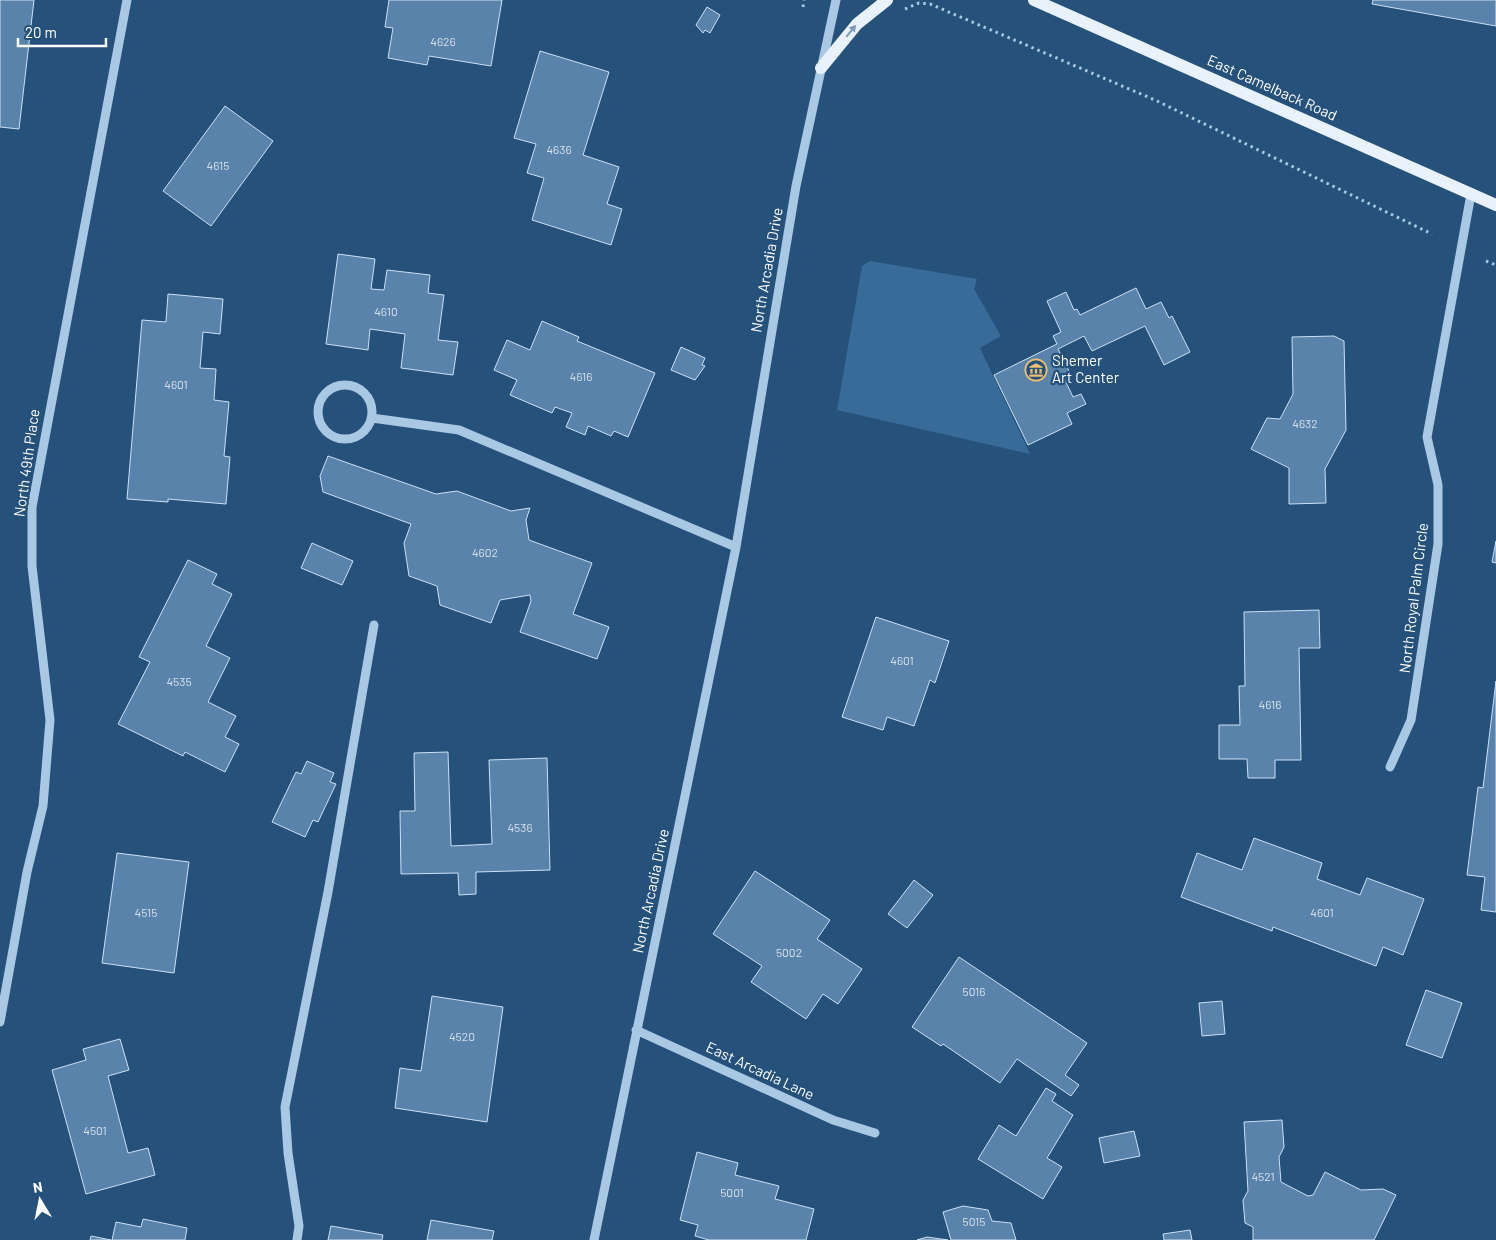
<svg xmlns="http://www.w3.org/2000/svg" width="1496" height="1240" viewBox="0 0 1496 1240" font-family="Barlow,sans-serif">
<rect width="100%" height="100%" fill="#25517b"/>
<path fill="#396b99" d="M870,261l107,18 -3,10 27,47 -21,12 50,106 -193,-44 25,-144z"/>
<path fill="#5983ab" stroke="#cce1f4" d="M0,0h34l-15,129 -19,-2z
M389,0h113l-11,66 -62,-10 -2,9 -39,-7 5,-30 -8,-1z
M1373,0h123v26l-124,-22z
M707,7l13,8 -10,18 -5,-3 -2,3 -7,-8z
M540,51l69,21 -26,83 36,12 -12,37 15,5 -11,36 -79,-25 12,-42 -17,-5 9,-29 -22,-6z
M225,106l48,35 -62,85 -48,-35z
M338,254l37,5 -4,30 13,1 3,-20 43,5 -2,18 16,2 -6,45 20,2 -5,33 -52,-7 4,-34 -35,-5 -2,21 -42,-6z
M1136,288l10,21 15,-7 8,16 3,-2 18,36 -26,13 -19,-39 -53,25 -8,-15 -26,13 13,26 -7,3 9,19 8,-3 5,10 -19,9 5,11 -44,21 -34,-70 63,-31 -4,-8 8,-4 -14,-31 19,-9 8,18 3,-1 3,6z
M168,294l55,5 -3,35 -17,-2 -3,36 16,1 -2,31 15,2 -5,54 6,1 -4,47 -58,-5v3l-41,-3 15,-179 24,2z
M542,321l37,16 -2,4 78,32 -27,64 -14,-6 -3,5 -23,-10 -3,9 -19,-8 6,-14 -17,-6 -3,6 -42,-18 7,-15 -23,-10 13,-30 23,10z
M1334,336l10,5 2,89 -21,39 1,34 -37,1v-36l-38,-19 16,-31 13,1 13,-25 -1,-57z
M681,347l24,11 -3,7 3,1 -10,14 -24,-10z
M328,456l108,38 21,-3 54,20 19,-3 -4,12 3,20 63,23 -19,51 36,13 -12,32 -77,-27 11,-31 -1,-6 -30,5 -9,23 -51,-18 -3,-19 -28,-10 -5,-33 7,-19 -88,-32 -3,-16z
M1496,541v22l-4,-1z
M312,543l41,18 -11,24 -41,-17z
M188,560l29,14 -5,10 20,10 -26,52 24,12 -22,44 28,14 -11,21 14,7 -14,28 -40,-20 -2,4 -65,-32 32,-62 -11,-5z
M1319,610l1,38h-21l2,112h-26v18h-27l-1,-19h-28v-34h21l-1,-39h6l-1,-74z
M876,617l73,24 -14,42 -5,-3 -16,46 -27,-9 -4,13 -41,-13z
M1496,681v231l-15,-2 4,-33 -18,-2 11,-88 5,1z
M448,752l3,94 41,-2 -3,-84 58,-2 3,112 -74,2v22l-17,1 -1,-22 -57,1 -1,-63h15l-1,-58z
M307,761l27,12 -4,9 6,2 -18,38 -5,-2 -8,17 -33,-15 24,-50 5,2z
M1254,838l68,25 -5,16 43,16 7,-17 57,21 -21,56 -20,-8 -7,19 -103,-39 -1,4 -91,-34 16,-44 45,17z
M117,853l72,9 -15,111 -72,-10z
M755,871l75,49 -13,19 45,30 -24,35 -15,-10 -17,25 -55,-37 11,-16 -49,-32z
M914,880l19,15 -26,33 -19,-14z
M959,957l128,86 -22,32 14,10 -8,11 -54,-37 -17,24 -57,-39 -2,2 -29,-19z
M1426,990l36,13 -20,55 -36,-13z
M432,996l71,11 -16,115 -92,-14 5,-40 21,3z
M1222,1001l3,33 -23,2 -3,-33z
M120,1039l9,31 -21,6 20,77 20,-5 7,27 -69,19 -34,-124 34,-10 -3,-11z
M1046,1088l10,6 -4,7 21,14 -26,43 15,9 -19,32 -65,-40 21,-34 17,11z
M1282,1120l2,27 -5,10 2,25 27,14 5,-1 12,-23 36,18 22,-1 13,6 -22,45h-121v-13l-8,-4 -2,-23 5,-9 -4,-69z
M1134,1131l6,25 -36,7 -5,-25z
M697,1152l41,11 -3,12 44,11 -4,13 39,10 -8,31h-97l-14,-4 3,-11 -18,-5z
M963,1206l25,4 4,11 19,2 5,17h-65l-8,-28z
M143,1219l44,9 -2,12h-73l4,-18 25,5z
M431,1220l63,11 -2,9h-65z
M331,1226l52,9 -1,5h-54z
M1190,1230l2,10h-28l-1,-6z
M91,1236l20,4h-21z
M927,1237l21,3h-31z"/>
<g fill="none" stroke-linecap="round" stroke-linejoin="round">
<path stroke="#a9c8e4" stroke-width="3" stroke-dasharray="2.5 4" stroke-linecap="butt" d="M803,7l1,-7
M905,9l14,-6 11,1 225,96 277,134
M1486,261l10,4"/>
<path stroke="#a9c8e4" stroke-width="9" d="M318 412a27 27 0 1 1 54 0a27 27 0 1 1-54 0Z
M372,418l87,12 277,117
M1390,767l21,-47 27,-176v-59l-11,-48 44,-243
M0,1022l27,-150 16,-66 7,-86 -18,-154v-59l95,-507
M636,1030l197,90 42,13
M297,1240l2,-14 -11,-73 -3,-46 43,-215 46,-267
M594,1240l142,-693 60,-361 40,-186"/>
<path stroke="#e9f2fc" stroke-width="12" d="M1034,0l462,205
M821,68l36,-44 30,-24"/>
</g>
<defs><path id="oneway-solid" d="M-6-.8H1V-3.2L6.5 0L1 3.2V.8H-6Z" transform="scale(1.25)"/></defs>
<use fill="#7d99b5" href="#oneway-solid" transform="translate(851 31) rotate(-51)"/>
<defs>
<g id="museum-ring" transform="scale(1.125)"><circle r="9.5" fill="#25517b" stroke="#eec06e" stroke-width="1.5"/><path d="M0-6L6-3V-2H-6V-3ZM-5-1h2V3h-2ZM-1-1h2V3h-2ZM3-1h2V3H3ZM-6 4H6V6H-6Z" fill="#eec06e"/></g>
</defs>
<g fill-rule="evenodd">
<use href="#museum-ring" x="1036" y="370"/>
</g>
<g text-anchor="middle" stroke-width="4.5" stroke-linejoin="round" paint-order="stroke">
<g font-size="12" fill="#d6e0ea">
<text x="443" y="46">4626</text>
<text x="559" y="154">4636</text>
<text x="218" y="170">4615</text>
<text x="386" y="316">4610</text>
<text x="581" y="381">4616</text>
<text x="176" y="389">4601</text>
<text x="1305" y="428">4632</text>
<text x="485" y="557">4602</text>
<text x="902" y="665">4601</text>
<text x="179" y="686">4535</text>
<text x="1270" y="709">4616</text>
<text x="520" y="832">4536</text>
<text x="146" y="917">4515</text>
<text x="1322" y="917">4601</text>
<text x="789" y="957">5002</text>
<text x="974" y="996">5016</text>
<text x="462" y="1041">4520</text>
<text x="95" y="1135">4501</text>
<text x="1263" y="1181">4521</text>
<text x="732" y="1197">5001</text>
<text x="974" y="1226">5015</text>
</g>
<g font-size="15" fill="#fff" stroke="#25517b">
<text transform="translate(1272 88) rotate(24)" y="5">East Camelback Road</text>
<text transform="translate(767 270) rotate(-80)" y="5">North Arcadia Drive</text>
<text transform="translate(27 463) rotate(-82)" y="5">North 49th Place</text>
<text transform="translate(1414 598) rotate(-83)" y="5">North Royal Palm Circle</text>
<text transform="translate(651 891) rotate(-78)" y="5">North Arcadia Drive</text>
<text transform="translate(760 1071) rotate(25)" y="5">East Arcadia Lane</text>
</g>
<g font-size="15" fill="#fff" stroke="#25517b" text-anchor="start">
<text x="1052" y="366">Shemer<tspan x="1052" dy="17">Art Center</tspan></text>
</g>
</g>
<g transform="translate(40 1200) rotate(350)" stroke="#25517b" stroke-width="4" paint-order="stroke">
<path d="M0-4L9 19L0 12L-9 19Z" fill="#ffffff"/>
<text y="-8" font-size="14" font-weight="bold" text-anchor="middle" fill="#ffffff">N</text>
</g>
<path d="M18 38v8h88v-8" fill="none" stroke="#ffffff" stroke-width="2.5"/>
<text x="25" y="38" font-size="15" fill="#ffffff" stroke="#25517b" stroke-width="4" paint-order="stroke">20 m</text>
</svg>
